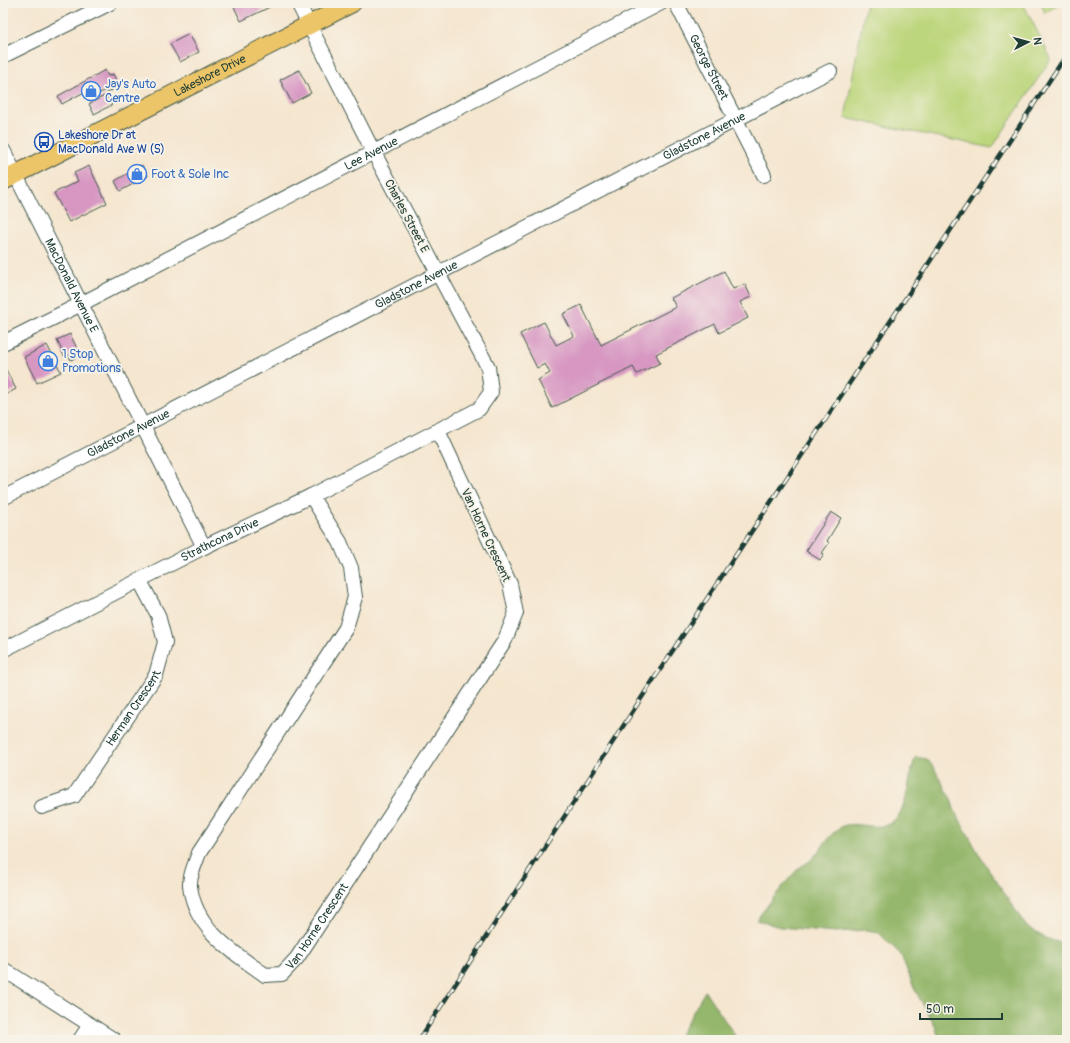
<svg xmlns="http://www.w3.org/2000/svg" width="1070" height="1043" viewBox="0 0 1070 1043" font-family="Pangolin,sans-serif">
<rect width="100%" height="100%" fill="#f7f3e8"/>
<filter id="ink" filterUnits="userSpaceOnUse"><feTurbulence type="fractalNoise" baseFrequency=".025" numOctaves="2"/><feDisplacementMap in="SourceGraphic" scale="8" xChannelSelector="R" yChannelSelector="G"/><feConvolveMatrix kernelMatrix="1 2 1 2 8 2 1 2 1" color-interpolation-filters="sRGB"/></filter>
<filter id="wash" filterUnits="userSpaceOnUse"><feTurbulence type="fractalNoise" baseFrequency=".012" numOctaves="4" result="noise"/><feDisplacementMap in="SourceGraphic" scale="16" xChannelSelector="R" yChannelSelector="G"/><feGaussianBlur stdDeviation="0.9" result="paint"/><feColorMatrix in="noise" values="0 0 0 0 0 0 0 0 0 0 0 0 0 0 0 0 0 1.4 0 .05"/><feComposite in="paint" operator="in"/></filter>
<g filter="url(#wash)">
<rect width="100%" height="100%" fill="#f5e6cf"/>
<path fill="#bcd67c" stroke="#6e8a58" d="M866,3h157l28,56 -59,89 -147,-30z
M1041,3h20l-16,10z"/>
<path fill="#95b76c" stroke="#5a7a50" d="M916,757l11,2 7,9 17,31 3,10 26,47 46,70 19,12 22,7v95h-128l-3,-12 -22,-40 -13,-33 -23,-23 -11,-2 -31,2 -56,-5 -24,-7c14,-17 27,-36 43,-52 4,-3 9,-5 13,-9 10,-10 18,-27 31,-33 15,-5 36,6 49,-4 18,-13 15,-46 24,-65z
M705,991l33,49h-61z"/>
<g id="blocks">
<path fill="#d797c2" d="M232,3h46l-37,18z
M189,34l10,18 -19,10 -10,-18z
M105,70l3,6 5,-2 6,12 -12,7 -1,-3 -14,7 -4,-7 -26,14 -4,-8z
M299,70l12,23 -19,10 -12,-23z
M106,95l6,10 -18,9 -5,-10z
M142,165l6,11 -28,15 -5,-10z
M89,166l18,37 -38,19 -15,-29 24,-12 -4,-8z
M724,271l9,18 12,-5 6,13 -11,5 8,16 -29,15 -4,-9 -59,30 4,9 -23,11 -4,-7 -81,41 -14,-28 12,-7 -5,-9 -8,4 -17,-34 24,-12 12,23 18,-9 -11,-22 18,-9 20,40 75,-38 -5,-9z
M70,334l10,21 -9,5 -3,-6 -4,2 -7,-16z
M47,345l14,27 -24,11 -13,-26z
M4,366l12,23 -13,7v-29z
M831,512l10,6 -14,23 2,2 -7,10 2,1 -4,6 -14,-9z"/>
</g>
</g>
<g filter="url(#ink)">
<use href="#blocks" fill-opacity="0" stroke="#3f564b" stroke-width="1"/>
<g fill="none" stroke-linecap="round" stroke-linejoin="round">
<g stroke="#3f564b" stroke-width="16">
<g id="minor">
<path id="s1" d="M676,3l88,172"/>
<path d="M3,56l107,-53"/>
<path id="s2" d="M3,150l201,397"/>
<path id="s3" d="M3,343l78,-39 580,-301"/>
<path id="s4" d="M311,496l29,46 11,26 4,29 -9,31 -147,225c-3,9 -10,23 -9,33 5,43 43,66 75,89l17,-1 15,-16 208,-318 11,-27 -6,-29 -72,-153"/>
<path id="s5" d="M3,498l827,-427"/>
<path id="s6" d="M3,650l201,-103 107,-51 168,-87 12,-17 -3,-25 -115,-216 -75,-148"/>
<path id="s7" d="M42,807l32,-11 82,-121 9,-33 -7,-27 -18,-34"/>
<path d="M3,969l111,71"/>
<path d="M80,1040l10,-15"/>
</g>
</g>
<g stroke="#3f564b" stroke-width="20">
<g id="major">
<path id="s8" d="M3,181l349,-178"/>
</g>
</g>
<use href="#minor" stroke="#fff" stroke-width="14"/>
<use href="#major" stroke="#edc569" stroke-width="18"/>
<g stroke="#1f3d34" stroke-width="4.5">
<path id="rail" d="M419,1040l227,-349 421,-637"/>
</g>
<use href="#rail" stroke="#f7f3e8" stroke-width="3" stroke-dasharray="9" stroke-linecap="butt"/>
</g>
</g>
<defs>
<g id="shop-ring" transform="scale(1)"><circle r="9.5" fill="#f7f3e8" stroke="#3f7fe0" stroke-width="1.5"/><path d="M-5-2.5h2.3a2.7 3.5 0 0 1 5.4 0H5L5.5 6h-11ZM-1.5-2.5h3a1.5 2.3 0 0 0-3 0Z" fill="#3f7fe0"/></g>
<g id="bus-ring" transform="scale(1)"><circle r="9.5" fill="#f7f3e8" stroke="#1a4fb4" stroke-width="1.5"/><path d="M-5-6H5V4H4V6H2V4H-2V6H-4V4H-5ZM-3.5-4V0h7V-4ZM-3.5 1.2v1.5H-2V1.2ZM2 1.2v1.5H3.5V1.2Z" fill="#1a4fb4"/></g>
</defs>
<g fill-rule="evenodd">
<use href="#shop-ring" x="91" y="91"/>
<use href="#bus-ring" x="44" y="142"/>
<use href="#shop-ring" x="137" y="174"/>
<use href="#shop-ring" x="48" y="361"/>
</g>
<g text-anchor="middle" stroke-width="3.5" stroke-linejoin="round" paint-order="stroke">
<g font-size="12" fill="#1f3d34" stroke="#f7f3e8">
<text dy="4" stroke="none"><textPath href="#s1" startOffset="72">George Street</textPath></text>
<text dy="4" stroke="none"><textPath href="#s8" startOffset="232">Lakeshore Drive</textPath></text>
<text dy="4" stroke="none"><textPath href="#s5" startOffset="789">Gladstone Avenue</textPath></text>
<text dy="4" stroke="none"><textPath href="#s3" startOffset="414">Lee Avenue</textPath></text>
<text transform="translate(407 216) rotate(62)" y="4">Charles Street E</text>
<text dy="4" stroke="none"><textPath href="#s5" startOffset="465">Gladstone Avenue</textPath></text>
<text dy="4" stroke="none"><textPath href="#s2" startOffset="152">MacDonald Avenue E</textPath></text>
<text dy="4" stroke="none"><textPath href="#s5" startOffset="141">Gladstone Avenue</textPath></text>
<text transform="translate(486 535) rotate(65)" y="4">Van Horne Crescent</text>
<text dy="4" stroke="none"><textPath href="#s6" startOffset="243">Strathcona Drive</textPath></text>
<text dy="4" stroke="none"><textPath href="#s7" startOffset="140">Herman Crescent</textPath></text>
<text dy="4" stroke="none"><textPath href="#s4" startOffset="644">Van Horne Crescent</textPath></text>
</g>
<g font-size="12" fill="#366cbe" stroke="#f7f3e8" text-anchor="start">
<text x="105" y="88">Jay's Auto<tspan x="105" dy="14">Centre</tspan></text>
<text x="151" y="178">Foot &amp; Sole Inc</text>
<text x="62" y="358">1 Stop<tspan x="62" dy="14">Promotions</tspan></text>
</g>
<g font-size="12" fill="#164399" stroke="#f7f3e8" text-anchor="start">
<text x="58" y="139">Lakeshore Dr at<tspan x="58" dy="14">MacDonald Ave W (S)</tspan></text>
</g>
</g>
<rect width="1070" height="1043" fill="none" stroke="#f7f3e8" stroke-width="16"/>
<g transform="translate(1028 42) rotate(84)" stroke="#f7f3e8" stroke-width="3" paint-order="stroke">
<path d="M0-3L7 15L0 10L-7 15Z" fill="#1f3d34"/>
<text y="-6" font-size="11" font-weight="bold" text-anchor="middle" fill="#1f3d34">N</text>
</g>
<path d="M920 1013v6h82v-6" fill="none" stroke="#1f3d34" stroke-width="2"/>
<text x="926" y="1013" font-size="12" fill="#1f3d34" stroke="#f7f3e8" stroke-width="3" paint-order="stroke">50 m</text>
</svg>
